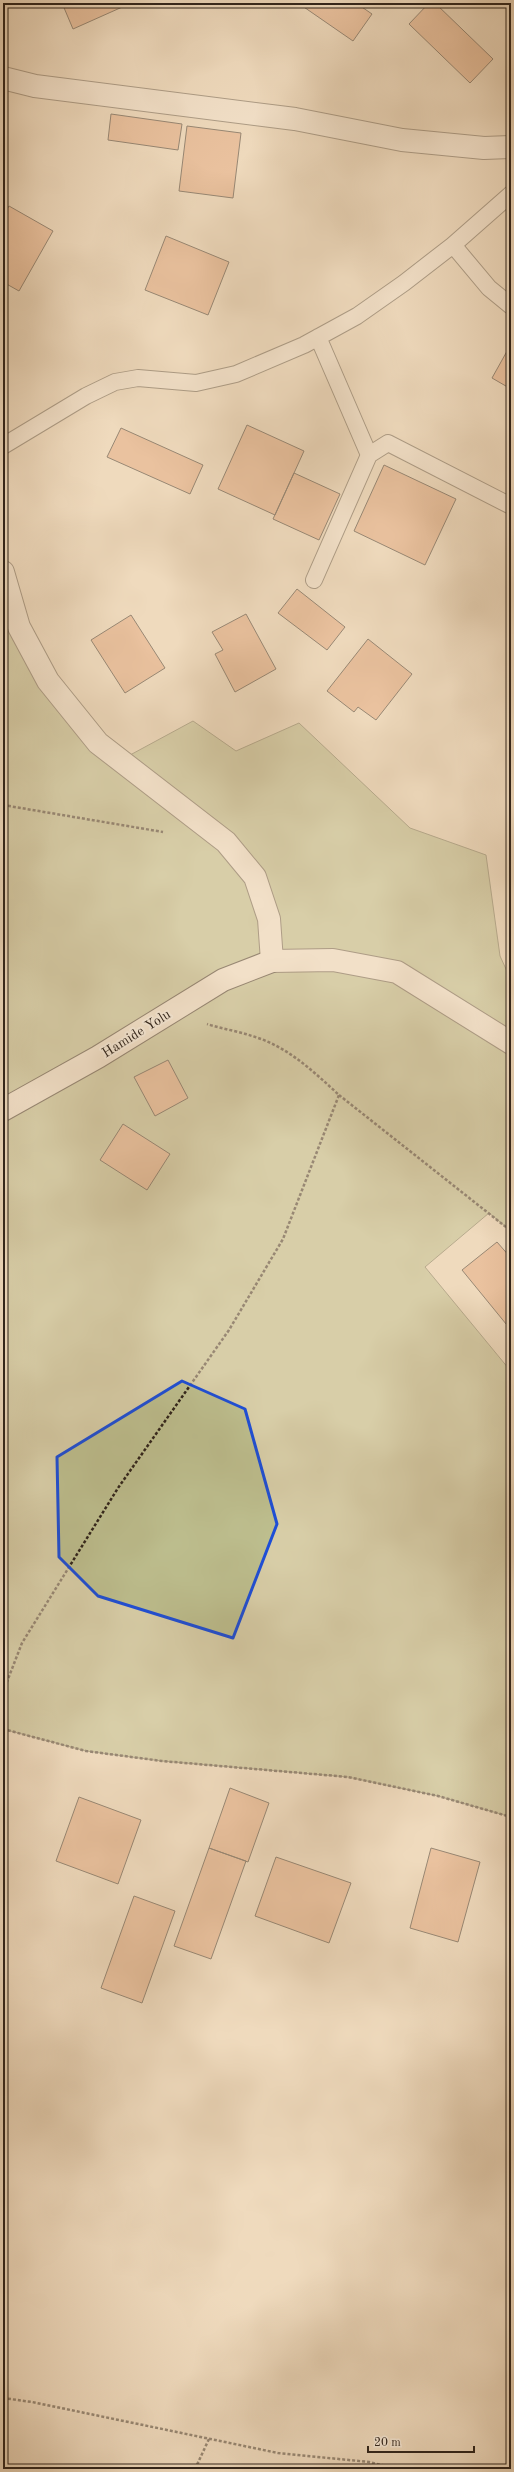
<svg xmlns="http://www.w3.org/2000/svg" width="514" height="2472" viewBox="0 0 514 2472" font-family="'Old Standard TT',serif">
<rect width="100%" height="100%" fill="#efdabd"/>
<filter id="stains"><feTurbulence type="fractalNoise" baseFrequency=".005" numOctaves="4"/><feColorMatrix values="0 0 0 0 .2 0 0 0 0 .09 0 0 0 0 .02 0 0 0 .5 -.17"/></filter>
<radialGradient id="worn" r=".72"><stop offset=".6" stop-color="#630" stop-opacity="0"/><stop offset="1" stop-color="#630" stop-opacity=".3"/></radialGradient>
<path fill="#bdbe8e" stroke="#767154" d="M3,572l16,55 100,134 74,-40 43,30 63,-28 111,105 76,27 14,101 11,24v251l-22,-18 -64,54 84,102 2,-1v449l-73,-21 -90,-19 -186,-16 -76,-10 -83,-22z"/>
<path fill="#e4a47b" stroke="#30241b" d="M62,3h67v1l-56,25z
M298,3h58l16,11 -19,27z
M429,3h6l58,56 -23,24 -61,-59z
M111,114l71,10 -4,26 -70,-10z
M187,126l54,7 -8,65 -54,-7z
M9,206l44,25 -34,60 -16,-9v-66z
M166,236l63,26 -21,53 -63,-25z
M511,344v45l-19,-11z
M247,425l57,26 -29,64 -57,-26z
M121,428l82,37 -13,29 -83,-37z
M384,465l72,34 -31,66 -71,-34z
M294,473l46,21 -21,46 -46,-21z
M297,589l48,38 -18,23 -49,-37z
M246,614l30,55 -41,23 -20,-38 8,-4 -11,-18z
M131,615l34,53 -40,25 -34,-53z
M368,639l44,35 -36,46 -18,-13 -4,5 -27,-21z
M168,1060l20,38 -33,18 -21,-39z
M123,1124l47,30 -23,36 -47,-30z
M497,1242l14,16v72l-49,-60z
M230,1788l39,15 -21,59 -39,-14z
M79,1797l62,23 -23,64 -62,-23z
M209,1848l37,13 -35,98 -37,-13z
M431,1848l49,14 -22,80 -48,-14z
M276,1857l75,26 -22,60 -74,-27z
M134,1896l41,15 -33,92 -41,-15z"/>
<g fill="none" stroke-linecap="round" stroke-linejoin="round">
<g stroke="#605244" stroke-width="18">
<path id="lane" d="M453,245l36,43 22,18
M318,337l51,118
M3,446l83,-50 29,-14 23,-4 58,5 40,-9 68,-29 53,-29 47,-33 49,-38 58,-51
M314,580l55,-125 19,-12 123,63"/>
</g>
<g stroke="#605244" stroke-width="24">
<path id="street" d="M3,78l32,8 260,33 107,21 82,8 27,-1
M3,572l16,55 29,54 50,62 128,99 29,35 14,42 3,42 61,-1 64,12 114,71"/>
</g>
<g stroke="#30241b" stroke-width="24">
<path id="secondary" d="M3,1110l95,-53 125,-77 49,-19"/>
</g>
<path stroke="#30241b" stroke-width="2.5" stroke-dasharray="3 2" stroke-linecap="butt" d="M3,805l160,27
M339,1095l172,136
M3,1692l19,-49 96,-155 111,-158 54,-91 56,-144c-26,-24 -52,-49 -87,-59 -14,-5 -30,-7 -45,-12
M3,1729l83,22 76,10 186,16 90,19 73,21
M3,2398l29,4 246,51 91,9 29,7
M195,2469l14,-30"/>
<use href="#lane" stroke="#f5e7d4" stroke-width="16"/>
<use href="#street" stroke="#f5e7d4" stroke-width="22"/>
<use href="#secondary" stroke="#f5e7d4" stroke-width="22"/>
</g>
<path d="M0 0H514V2472H0ZM182,1381l63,28 32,115 -44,114 -135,-42 -39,-39 -2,-100z" fill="#efdabd" fill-opacity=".55" fill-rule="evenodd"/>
<path fill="none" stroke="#1d4ed8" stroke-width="3" stroke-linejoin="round" d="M182,1381l63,28 32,115 -44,114 -135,-42 -39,-39 -2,-100z"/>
<g text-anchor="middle" stroke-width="4" stroke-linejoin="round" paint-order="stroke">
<g font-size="14" fill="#30241b" stroke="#f5e7d4">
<text transform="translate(136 1033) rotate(-32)" y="5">Hamide Yolu</text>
</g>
</g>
<rect width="514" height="2472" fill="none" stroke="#efdabd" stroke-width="16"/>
<rect x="4" y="4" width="506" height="2464" fill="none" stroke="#30241b" stroke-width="2"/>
<rect x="8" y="8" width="498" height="2456" fill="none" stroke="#30241b"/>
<path d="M368 2446v6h106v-6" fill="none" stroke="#30241b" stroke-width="2"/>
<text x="374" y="2446" font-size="12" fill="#30241b" stroke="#f5e7d4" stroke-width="3" paint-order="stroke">20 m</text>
<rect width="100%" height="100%" filter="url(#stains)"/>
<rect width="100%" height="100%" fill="url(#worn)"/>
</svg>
